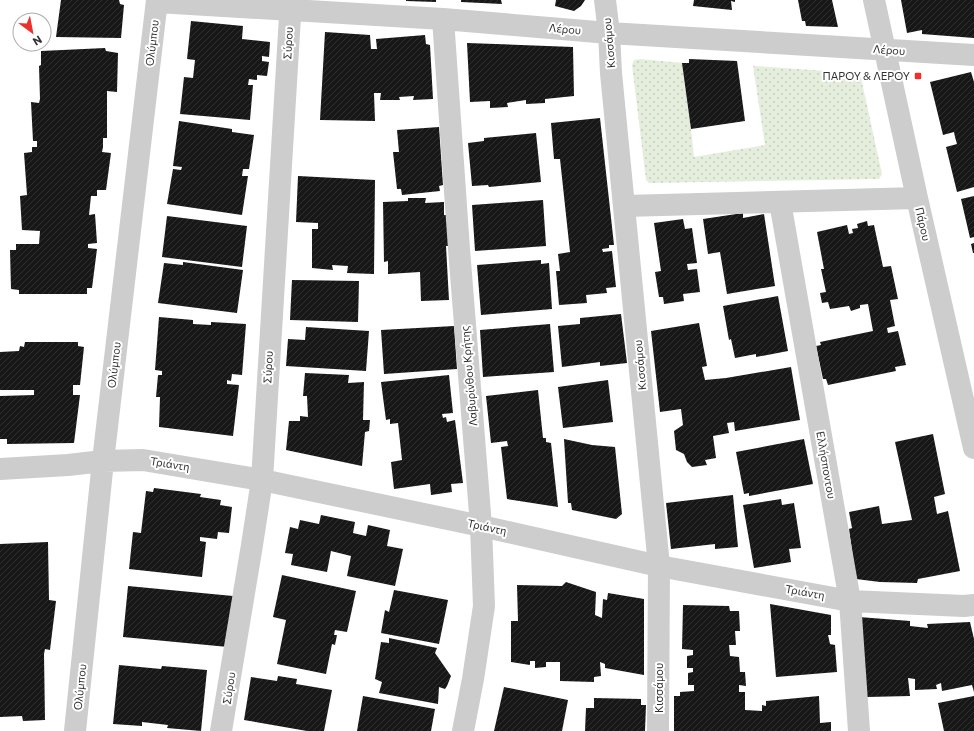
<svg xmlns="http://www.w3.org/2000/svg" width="974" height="731" viewBox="0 0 974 731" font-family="Commissioner,sans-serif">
<defs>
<pattern id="green-dots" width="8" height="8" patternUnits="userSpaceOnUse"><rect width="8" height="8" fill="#e5eedd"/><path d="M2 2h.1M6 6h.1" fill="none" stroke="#c5ccbe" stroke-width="1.8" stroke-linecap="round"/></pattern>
<pattern id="building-hatch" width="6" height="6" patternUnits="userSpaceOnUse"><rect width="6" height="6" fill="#171717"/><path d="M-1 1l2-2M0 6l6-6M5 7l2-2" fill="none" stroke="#303030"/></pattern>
</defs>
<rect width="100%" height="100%" fill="#fff"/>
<path fill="url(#green-dots)" d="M640,59l42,4 9,66 3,28 71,-12 -12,-79 102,7 6,5 21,96 -3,5 -230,4 -3,-3 -14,-115 2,-5z"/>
<path fill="url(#building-hatch)" d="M61,0h58l1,4 4,1 -3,33 -65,-1z
M406,0h30v2l-30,-1z
M461,0h40l1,4 -41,-2z
M556,0h29l-4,6 -7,5 -19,-5z
M694,0h41v2l-4,-1 1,9 -39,-4z
M798,0h34l6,27 -32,-1 -1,-5h-3z
M901,0h73v38l-52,-4v-4l-15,3z
M191,21l52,5 -1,13 28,3 -1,15 -7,-1v5l7,1 -2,14 -10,-1v5l-8,-1 -1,6h5l-3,35 -70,-6 4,-37 9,1 2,-18 -8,-1z
M325,32l45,3 1,14h6l-1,-10 49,-4 1,9 4,1 3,54 -20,1 1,-4 -15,1 1,3h-20l1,-7h-7l1,28 -55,-1z
M467,43l106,4 1,49 -29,3v4l-19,1v-4l-19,3 1,4 -18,1v-7l-20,1z
M105,48l1,3 12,2 -1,39 -10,-1v47h-4v9l-1,5 9,1 -5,37h-9v6h-6l-2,19 6,-1 2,29 -9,1v4l9,1 -5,39h-5v6h-68v-4l-8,-1 -1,-39h6v-6h23l1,-13 -18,-1 -2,-34 7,-1 -3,-42 8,-1v-5h5v-6h-4l-2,-39 8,1 1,-4 -1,-33 2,-1v-14z
M689,59l48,2 8,60 -54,8 -9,-66h7z
M971,72l3,10v105l-17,5 -11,-45 11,-3 -2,-7 -1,-5 -11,3 -13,-53z
M600,118l14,127h-5v3l-7,1 1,3 9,-1 4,36 -10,1 1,5 -21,2 1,8 -28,2 -3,-34h4l-2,-17 12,-2 -10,-93h-6l-3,-36z
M179,121l53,8v3l22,3 -5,34h-6l-1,7h6l-6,39 -75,-11 6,-35 8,1 1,-3 -9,-1z
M439,127l4,58 -4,1 1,5 -38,4 -1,-6h-4l-4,-37h6l-2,-22z
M536,133l5,49 -52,5 -1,-2 -16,1 -4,-43 16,-2v-3z
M298,176l77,4 -1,94 -27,-1 1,-7 -16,-1 1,5 -21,-2v-39h6v-6l-22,-1z
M974,196v41l-4,1 -9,-39z
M408,198h18l-1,5 19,-1v13h4l2,31h-4l3,54 -28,1 -1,-29 -32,2v-13l-4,1 -1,-60 25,-1z
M543,200l3,46 -71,5 -3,-46z
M743,213v5l21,-4 11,72 -48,8 -7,-42 -12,2 -5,-35z
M167,216l80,10 -5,41 -80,-10z
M683,219l2,10 7,-1 5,35 -10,1 1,6 9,-1 3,23 -17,2 1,7 -20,3 -1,-7h-4l-4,-25 6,-1 -7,-48z
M867,221l1,5 6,-1 9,42 8,-1 7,33 -8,1 5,26 -8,2 1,5 10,-2 8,34 -11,2 1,4 -68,14 -2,-6h-3l-7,-33 5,-1 -1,-3 53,-11 -5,-27 -8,1v3l-9,3 -2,-5 -19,3 -2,-7 -6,1 -2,-10 6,-1 -5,-23h3l-7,-37 30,-7 2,9 4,-1 -1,-4 6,-1 -1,-4z
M974,243v10h-1l-2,-9z
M541,260v4l8,-1 3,46 -71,6 -4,-50z
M183,262l60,8 -6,43 -79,-10 6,-40 19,2z
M292,280l67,1 -1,41 -68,-2z
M778,296l10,55 -32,6v-3l-21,4 -4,-19 -2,1 -6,-34z
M621,314l6,49 -27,3v-4l-38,5 -4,-41 22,-2v-6z
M159,317l34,3v4l18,1v-3l35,2 -4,51 -10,-1 -1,7 -4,-1v4l12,1 -6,51 -74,-9 1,-30h-4l2,-22h4v-4l-7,-1z
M699,323l8,43 -5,1 3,13 21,-2 65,-11 9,53 -65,11 -1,-9 -7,1 2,10 -16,3 3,22 -11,2 2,5 -15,2 -5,-5 -3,-8 -8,-4 -2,-19 9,-6 -2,-16 -21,3 -9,-81z
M550,324l4,48 -71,5 -3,-47z
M454,326l3,43 -73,5 -3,-44z
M306,327l63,4 -3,40 -80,-5 2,-27 17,1z
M25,342h53v4l6,1 -4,38h-7v10h7l-6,48 -67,1v-5h-7v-43l34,-1v-5h-34v-38l19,-1 1,-5 4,1z
M305,373l44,2 -1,8 16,-1 -1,38h7l-1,11 -4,1 -3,34 -76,-16 3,-29h11v-5l8,1 -1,-21h-4z
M449,375l4,38 -11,1 1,4 3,-1 1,5 8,-2 8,63 -12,1 1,8 -21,3 -1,-11 -36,5 -3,-27 11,-2 -4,-37 -8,1v-5l-4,1 -5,-38z
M608,380l5,42 -50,6 -5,-41z
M538,390l5,48h3v4l5,1 7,64 -51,-8 -6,-52 7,-1 -1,-5 -16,2 -5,-47z
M933,434l12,60 -11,3 3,17 11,-3 12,60 -42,8 -1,4 -37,-1 -24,-3 -7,-50 3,-1 -3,-16 30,-6 3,18 30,-4 -17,-78z
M564,439l28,6 23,2 7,67 -6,5 -44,-9 -1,-7h-3z
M804,439l9,45 -64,12v-3l-5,1 -8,-42z
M154,488l47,6 -1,3 21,3 -1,5 12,2 -3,26 -11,-1 -1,7 -17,-2v4l6,1 -4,35 -73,-8 4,-37 8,1 5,-42 7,1z
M733,495l5,52 -23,2v-5l-44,5 -5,-46z
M781,499l1,6 12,-2 7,45 -12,1 2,13 -37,6 -11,-63z
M321,515l34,7 -2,11 13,3 2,-11 22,5 -3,16 16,3 -8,37 -48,-10 4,-20 -20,-5 -4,21 -36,-7 2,-11 -8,-1 5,-26 8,2 2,-9 19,4z
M48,542l1,58 7,1 -6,49 -5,-1 -1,5 1,66 -22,1 -1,-5 -22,1v-173z
M282,575l74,16 -9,41 -12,-2 -1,5h3l-2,10 -3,-1 -6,30 -49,-10 9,-44 -13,-3z
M566,582l30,10 -1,23 7,3 1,-19 4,1 1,-7 36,6v76l-39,-7v-4l-5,-2 1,14 -7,1v5l-34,-1v-19h-14v5l-11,1v-7h-5v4l-19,-3v-41h7l-1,-36 45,1z
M128,586l105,10 -5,51 -105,-10z
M394,590l54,10 -9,44 -58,-11 4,-23 4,2z
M770,604l61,11v20h-3l2,9 5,1 2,27 -61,5z
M683,605l46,1 1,5h9l1,20h-5l1,14h-7l1,11 9,1 1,15h5l1,14 -7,-1v7h6v18l17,1v-6l4,1v-5l53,-5 1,27 11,-1v9h-157v-35h6v-4l14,-1v-6h-6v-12l5,-1v-4h-6v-12l6,-1v-5l-11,-1z
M859,617l51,4v5l18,2 -1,-4 43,-2 4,17v53l-2,-7 -30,6 -1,-8 -5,2 1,4 -22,1v-11l-7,-1 2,18 -43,1z
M389,638l48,10 -2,5 16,23 -4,10 -2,3 -6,-2 -1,17 -59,-11 3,-11 -7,-3 6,-37 8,1z
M119,665l42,4 1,-3 45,4 -6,61 -34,-3 1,-3 -26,-3v4l-29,-2z
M278,676l19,3 -1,5 36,6 -8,41h-17l-63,-11 7,-43 26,4z
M504,687l64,13 -6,31h-68z
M363,696l72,13 -4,22h-74z
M974,696v35h-30l-6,-28z
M594,698l47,1v6h5l-1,26h-60l1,-23h8z"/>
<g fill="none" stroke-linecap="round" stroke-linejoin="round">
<path stroke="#cdcdcd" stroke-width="22" d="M605,0l4,33 2,40 48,493 -1,165
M874,0l43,198 57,250
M157,2l286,17 166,14 365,22
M443,19l16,230 22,277 3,80 -11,73 -10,52
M780,202l70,399 9,130
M625,206l292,-8
M0,469l68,-4 35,-4 40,-1 119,20 219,46 178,40 191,35 114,5 10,-1
M75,731l28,-270 54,-461
M221,731l31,-186 10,-65 29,-480"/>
</g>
<rect fill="#ee302b" stroke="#fff" stroke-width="1.5" x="914" y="72" width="8" height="8" rx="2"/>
<g text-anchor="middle" stroke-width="4" stroke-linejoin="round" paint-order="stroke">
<g font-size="11" fill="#303030" stroke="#fff">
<text transform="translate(565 29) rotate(5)" y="4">Λέρου</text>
<text transform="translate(152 43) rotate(-83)" y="4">Ολύμπου</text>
<text transform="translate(288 43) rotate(-87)" y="4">Σύρου</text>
<text transform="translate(609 43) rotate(-95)" y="4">Κισσάμου</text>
<text transform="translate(889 50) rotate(4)" y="4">Λέρου</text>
<text transform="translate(923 224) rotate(77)" y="4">Πάρου</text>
<text transform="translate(114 365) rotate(-83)" y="4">Ολύμπου</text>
<text transform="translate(640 365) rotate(-95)" y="4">Κισσάμου</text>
<text transform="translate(268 367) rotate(-87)" y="4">Σύρου</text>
<text transform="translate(469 376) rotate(-95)" y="4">Λαβυρίνθου Κρήτης</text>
<text transform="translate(170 464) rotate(9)" y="4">Τριάντη</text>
<text transform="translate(826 465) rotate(80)" y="4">Ελλήσποντου</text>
<text transform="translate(487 527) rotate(12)" y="4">Τριάντη</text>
<text transform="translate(805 592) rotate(10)" y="4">Τριάντη</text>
<text transform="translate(80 687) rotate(-84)" y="4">Ολύμπου</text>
<text transform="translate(229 688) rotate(-81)" y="4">Σύρου</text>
<text transform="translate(659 688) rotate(-90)" y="4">Κισσάμου</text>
</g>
<g font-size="11" fill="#303030" stroke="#fff" text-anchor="end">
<text x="910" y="80">ΠΑΡΟΥ &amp; ΛΕΡΟΥ</text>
</g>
</g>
<g transform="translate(32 32) rotate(148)"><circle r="19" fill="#ffffff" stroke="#acacac"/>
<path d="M0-3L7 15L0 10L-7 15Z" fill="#ee302b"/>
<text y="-6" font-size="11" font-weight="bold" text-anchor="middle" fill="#303030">N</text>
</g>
</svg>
